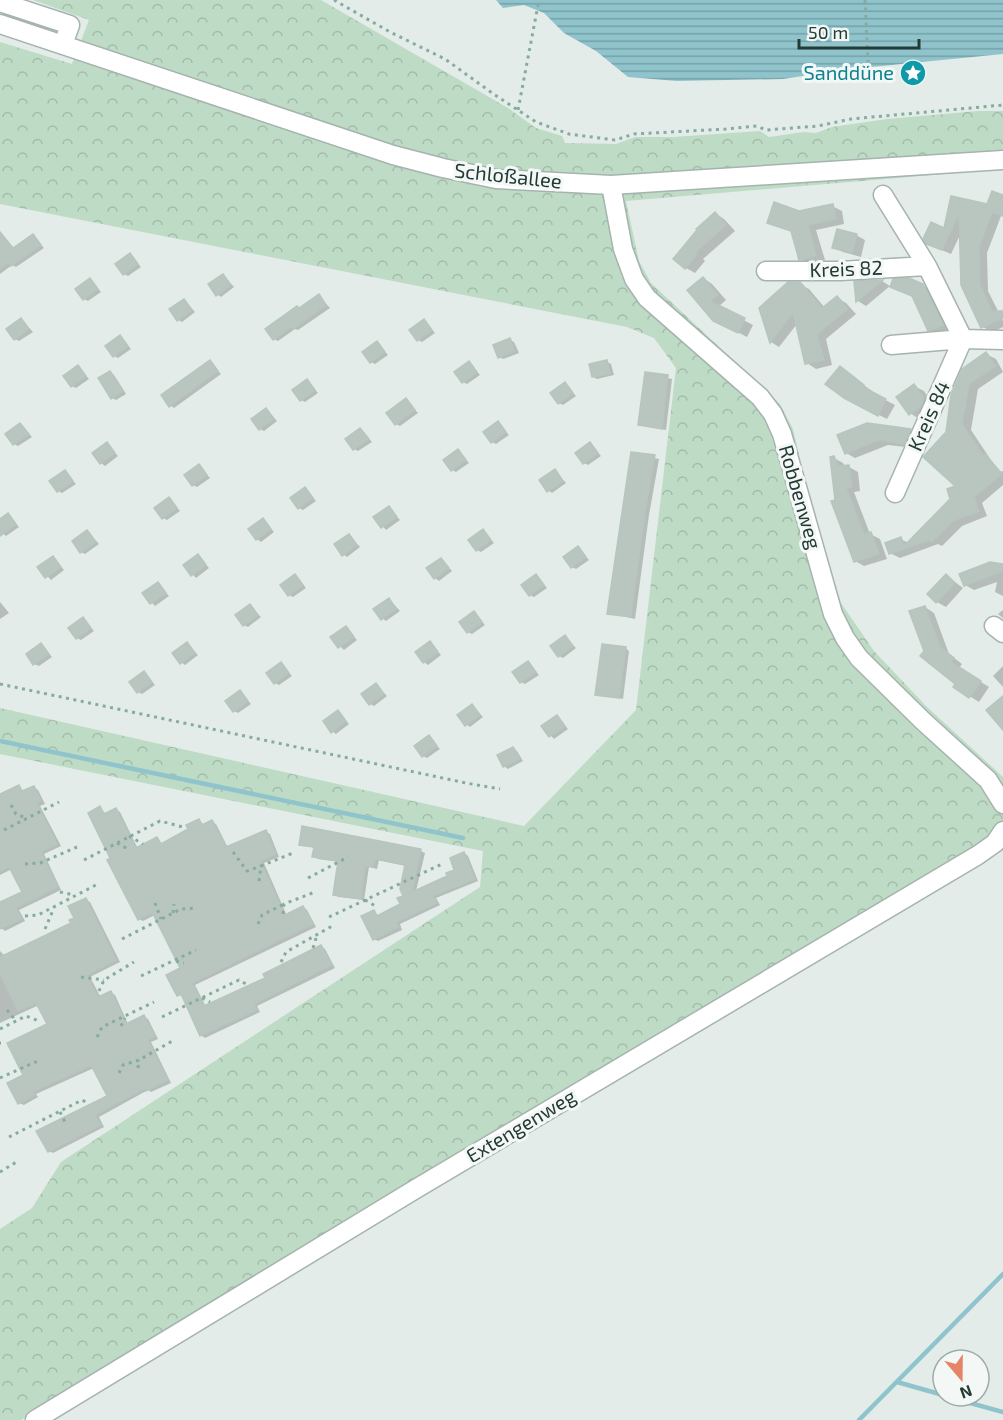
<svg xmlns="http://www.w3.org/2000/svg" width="1003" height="1420" viewBox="0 0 1003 1420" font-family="'Exo 2',sans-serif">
<defs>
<pattern id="forest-crowns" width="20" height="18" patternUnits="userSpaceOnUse" patternTransform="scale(1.5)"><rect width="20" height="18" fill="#bedbc5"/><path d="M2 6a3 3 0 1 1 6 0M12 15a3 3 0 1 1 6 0" fill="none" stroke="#a3bdaa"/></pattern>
<pattern id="water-rules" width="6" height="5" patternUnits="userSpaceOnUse" patternTransform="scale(1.5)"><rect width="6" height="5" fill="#90c4cc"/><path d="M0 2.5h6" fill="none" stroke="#75a0a6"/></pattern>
</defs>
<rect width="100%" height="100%" fill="#e3ece8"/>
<path fill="url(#forest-crowns)" d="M33,0h288l187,108 28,20 26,8 3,7 51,1 19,-7h38l87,-6 9,6 35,-5 12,1 16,-6 55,-8 91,-8h25v58l-377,32 13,60 12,22 129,121 13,25 15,64 33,110 33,48 52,55 77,71v49l-11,11 -579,345 -392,238h-21v-191l32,-21 29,-46 419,-275 3,-36 -483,-97v-46l524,118 112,-116 40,-342 -22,-30 -27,-11 -627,-123v-162l72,22 17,-44z"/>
<path fill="url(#water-rules)" d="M496,0h507v54l-152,15 -68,10 -106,2 -49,-4 -32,-26 -32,-18 -20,-20 -20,-8 -21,3z"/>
<path fill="#0003" d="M1003,197v19h-2l-14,37 1,38 15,30v6l-11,5 -9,-5 -22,-94 -10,21 -14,-6 8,-18 7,-32 36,8z
M832,206l10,5 2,13 -28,6 9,30 -16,4 -9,-5 -7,-27 -24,-10z
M715,213l9,6 11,12 -32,28 2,2 -10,12 -9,-5z
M856,235l9,5 -4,17 -18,-5 -9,-5z
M33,236l11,12 -28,19 -4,-2 -12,9v-20l10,-8 5,3z
M130,255l11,12 -13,9 -4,-2z
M223,275l11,12 -13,10 -4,-3z
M703,278l9,6 14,16 -8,7 35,18 -6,12 -33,-17z
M90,280l11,12 -13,9 -4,-2z
M882,281l8,5 -24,20 -8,-5 -3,-18z
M799,284l10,5 16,19 12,-10 9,5 10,11 -30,25 6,26 -16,4 -9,-6 -10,-39 -18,23 -8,-5 -10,-34z
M923,286l10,5 19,39 -13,5 -10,-5 -15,-33 -13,-6z
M319,296l11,12 -32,22 -3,-1 -17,12 -4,-2 26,-30z
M184,300l11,12 -13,10 -4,-2z
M21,319l12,13 -14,9 -4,-2z
M424,321l11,12 -13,9 -4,-2z
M120,337l11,12 -13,9 -4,-2z
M510,340l4,2 5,11 -16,6 -4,-2z
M377,343l11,12 -13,9 -4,-2z
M986,354l10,5 7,13 -25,17 -7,41 28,42 4,-1v14l-21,18 5,13 -25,10 -20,20 -4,-2 -38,14 -10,-5 10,-14 9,4 43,-43 5,-13 -10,-54 5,-38z
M210,362l11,12 -47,34 -4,-3z
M607,362l4,2 3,11 -17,4 -4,-2z
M469,363l11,12 -13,9 -4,-2z
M78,367l11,12 -13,9 -4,-2z
M840,368l32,23v2l23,12 -8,14 -32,-16z
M110,372l4,3 12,19 -10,6 -4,-2z
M646,374l26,5 -6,51 -27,-5z
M307,381l11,12 -13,9 -4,-2z
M565,384l11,12 -13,9 -4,-2z
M914,386l10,5 9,14 -14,14 -9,-6z
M406,400l12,13 -18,13 -4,-2z
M267,410l10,11 -13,10 -4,-2z
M498,423l11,12 -13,9 -4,-2z
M867,424l44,6 8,5 -5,13 -26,-3 -33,13 -9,-5z
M21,425l11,12 -14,9 -4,-2z
M361,430l11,12 -14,9 -4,-2z
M107,444l11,12 -13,10 -4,-3z
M590,444l11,12 -13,9 -4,-2z
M458,450l11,13 -13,9 -4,-2z
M632,454l27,5 -10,56 -14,104 -26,-6z
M834,458l9,5 2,4h4l9,5 2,19 -6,1 16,42 10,5 7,20 -23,7 -9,-5 -19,-61z
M199,466l11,12 -13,9 -4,-2z
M555,471l11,12 -14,10 -4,-3z
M65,472l11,12 -14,9 -4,-2z
M305,489l11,12 -13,9 -4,-2z
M169,499l11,12 -13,9 -4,-2z
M389,508l11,12 -14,10 -10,-12z
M8,515l11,12 -13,9 -6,-5v-10z
M263,520l11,12 -13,10 -4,-3z
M483,531l11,12 -13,9 -4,-2z
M88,532l11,12 -14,10 -4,-2z
M349,535l11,12 -13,10 -4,-3z
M578,548l11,12 -13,9 -4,-2z
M198,556l11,12 -13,10 -11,-12z
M53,558l11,12 -13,10 -12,-13z
M441,559l11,12 -13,10 -4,-3z
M1003,565v31l-8,-4 2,-10 -23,8 -9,-5z
M296,576l10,12 -13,9 -4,-2z
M536,576l11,12 -13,9 -4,-2z
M947,576l16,12 -17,19 -9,-5z
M158,584l11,12 -14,10 -11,-12z
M389,599l11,12 -14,10 -4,-3z
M0,602l9,11 -9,6z
M250,606l11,11 -13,10 -4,-2z
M925,607l9,6 15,41 13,10 -3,4 30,19 -10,15 -24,-15 2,-3 -32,-32z
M1003,610v8l-5,-4z
M475,613l10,12 -13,9 -4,-2z
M83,619l11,12 -13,9 -4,-2z
M346,628l11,12 -13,10 -12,-12z
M565,637l11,11 -13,10 -4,-2z
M430,643l11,12 -13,10 -4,-3z
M187,644l11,11 -13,10 -4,-3z
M41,645l11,12 -13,9 -5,-2z
M625,648l4,3 -6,48 -22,-3 -4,-2z
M528,663l11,12 -14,9 -4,-2z
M281,664l11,12 -13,9 -4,-2z
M1003,666v21l-10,-11z
M144,673l11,12 -13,9 -4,-2z
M376,685l11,11 -13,10 -4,-2z
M240,692l11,12 -13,9 -4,-2z
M472,705l11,12 -13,10 -4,-3z
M338,712l11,12 -13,10 -4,-3z
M557,717l11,12 -14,10 -11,-12z
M429,737l11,12 -13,9 -4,-2z
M513,748l4,3 6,10 -15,8 -4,-3z
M19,787l5,5 10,-5 4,3 7,14 -5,2 21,40 -17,8 17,36 -42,20 6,11 -20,10 -5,-4v-23l24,-12 -12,-23 -12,6v-80z
M100,808l6,6 10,-4 4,2 18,37 19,-11 6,7 27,-15 9,-10 5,5 8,-3 4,2 12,24 38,-16 4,2 9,23 -15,6 23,53 16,-9 4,3 9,17 -121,58 11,22 61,-29 54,-32 4,3 10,19 -78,38 3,6 -55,26 -4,-3 -18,-39 -5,-1 4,-26 -27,-54 -12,6 -4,-2 -27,-61z
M301,844l120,7 4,2 -9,38 33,-15 7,-5 8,-18 4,3 10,25 -42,17 4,7 -40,19 2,6 -24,11 -4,-2v-27l5,4 22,-11 4,-9 1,-30 -27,-6 -2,9 -8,-2 -5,33 -25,-3 -4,-2 5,-33 -22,-3 -4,-3 1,-8z
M86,900l4,2 30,60 -30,15 11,21 10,-5 4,2 13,29 16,-7 4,2 10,20 -7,3 20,41 -20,9 -3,-2 -49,27 5,10 -51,26 -4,-2 61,-55 -16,-28 -58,26 2,3 -14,8 -5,-2 6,-27 24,-51 -10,-20 -39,18v-72l5,5 68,-33z"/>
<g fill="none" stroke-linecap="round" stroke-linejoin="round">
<path stroke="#90c4cc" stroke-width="4.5" d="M0,741l463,97
M897,1382l46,13
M945,1396l58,16
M859,1420l144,-146"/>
</g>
<path fill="#b9c6c0" stroke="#b6c5be" stroke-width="1.5" d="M992,191l11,4v21l-11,-4 -13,35 1,38 12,26h11v7l-22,10 -20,-43 -2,-72 -17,37 -16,-6 -3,-5 8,-17 13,6 7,-32 36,8z
M774,202l25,9 34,-7 3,15 -28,6 8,31 -17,4 -8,-29 -24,-8z
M715,212l11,13 -31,28 2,1 -12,15 -12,-10 24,-29 -1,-1z
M837,229l20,5 -5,19 -20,-5z
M0,232l13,16 20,-14 8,11 -30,21 -3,-3 -8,6z
M130,253l8,11 -15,11 -8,-11z
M223,274l8,11 -15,11 -8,-12z
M703,277l15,18 -8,6 35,17 -7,15 -25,-12 -26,-31z
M90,278l8,11 -15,11 -8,-11z
M909,278l14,6 21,41 -16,6 -16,-35 -22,-9 3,-8z
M883,280l-27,22 -2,-21z
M788,282h12l22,26 15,-12 11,13 -31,25 7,26 -19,4 -12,-52 -23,31 -11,-35z
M319,294l7,11 -33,24 -2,-2 -18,13 -8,-11 32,-23 2,2z
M184,299l8,11 -15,11 -8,-12z
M21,318l8,11 -15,11 -8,-11z
M424,319l8,11 -15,11 -8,-11z
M120,335l8,11 -15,11 -8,-11z
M510,338l5,13 -17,7 -5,-13z
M377,341l8,11 -15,11 -8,-11z
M986,352l10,14 -27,18 -7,40 22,33 1,-3 17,20 -28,23 5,14 -26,10 -21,21 -3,-2 -40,14 -4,-11 16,-6 3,9 46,-47 -3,-10 8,-3 -32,-29 23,-25 5,-37 11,-26z
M210,360l8,11 -49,36 -8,-12z
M607,360l3,14 -18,3 -3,-13z
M469,361l8,11 -15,11 -8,-11z
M78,365l8,11 -15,11 -8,-11z
M840,366l24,19 -1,2 23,12 -8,17 -34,-18 -19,-14z
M110,371l13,20 -12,8 -13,-21z
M645,372l23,3 -6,54 -24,-4z
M307,379l8,11 -15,11 -8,-11z
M565,382l8,11 -15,11 -8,-11z
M914,384l10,14 -3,8 -12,9 -13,-18z
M406,398l9,12 -20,15 -9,-12z
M266,408l8,11 -15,11 -8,-11z
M498,421l8,11 -15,11 -8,-11z
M20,423l9,11 -16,11 -8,-11z
M867,423l30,4 14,2 -7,15 -26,-4 -33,14 -8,-19z
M360,428l9,11 -16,11 -8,-11z
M107,442l8,11 -15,11 -8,-11z
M590,442l8,11 -15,11 -8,-11z
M458,449l8,11 -15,11 -8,-11z
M631,452l24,3 -10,57 -14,105 -24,-3z
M834,456l4,10 11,-1 3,22h-6l18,47 7,-2 8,22 -25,8 -23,-61 4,-1 -5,-43z
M199,464l8,11 -15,11 -8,-11z
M555,469l8,12 -16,11 -8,-12z
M65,470l8,11 -16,11 -8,-11z
M305,487l8,11 -15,11 -8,-11z
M169,497l8,11 -15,11 -8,-11z
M389,506l8,11 -16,11 -8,-11z
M8,513l8,11 -16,12v-17z
M263,518l8,11 -15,11 -8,-11z
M483,529l8,11 -15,11 -8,-11z
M87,530l9,12 -16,11 -8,-12z
M349,534l8,11 -15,11 -8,-12z
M578,546l8,11 -15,11 -8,-11z
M198,554l8,11 -15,11 -8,-11z
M53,556l8,11 -16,11 -8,-11z
M441,558l8,10 -15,11 -8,-11z
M990,562l13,2v7l-39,15 -5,-12z
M295,574l8,11 -15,11 -8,-11z
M536,574l8,11 -15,11 -8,-11z
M946,574l9,9 -19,20 -9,-9z
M158,582l8,11 -16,11 -8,-11z
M389,598l7,11 -15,11 -8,-11z
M250,604l8,11 -15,11 -8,-11z
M925,606l15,41 14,11 -3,4 30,19 -12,17 -16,-11 2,-3 -35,-28 4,-5 -15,-40z
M474,611l8,11 -15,11 -8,-11z
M83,617l8,11 -15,11 -8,-11z
M346,626l8,11 -16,11 -8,-11z
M565,635l8,11 -15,11 -8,-11z
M430,641l8,11 -15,11 -8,-11z
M187,642l8,11 -15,11 -8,-11z
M41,643l8,11 -16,11 -7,-11z
M602,644l24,3 -7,51 -24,-3z
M528,661l8,11 -16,11 -8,-11z
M281,662l8,11 -15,11 -8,-11z
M144,671l8,11 -15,11 -8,-11z
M376,683l8,11 -15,11 -8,-11z
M240,690l8,11 -15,11 -8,-11z
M1003,696v34l-17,-20z
M472,704l8,11 -15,11 -8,-11z
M338,710l8,11 -15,12 -8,-12z
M557,715l8,11 -16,11 -8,-11z
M429,735l8,11 -15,11 -8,-11z
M513,747l7,12 -17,8 -6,-12z
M19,785l3,6 12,-5 7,15 -4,2 20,41 -16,8 17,35 -42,21 6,11 -22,10v-27l22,-10 -13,-25 -9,4v-77z
M100,806l4,8 12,-6 20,40 21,-11 4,7 27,-15 -2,-4 13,-6 3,6 10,-5 14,27 40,-17 10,24 -16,7 25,54 18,-9 10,18 -121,59 12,23 61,-28 -2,-4 58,-29 11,20 -78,39 3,6 -57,26 -19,-42 -4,2 -11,-21 14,-7 -28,-56 -14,8 -31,-60 3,-2 -22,-45z
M302,826l119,23 -9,43 35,-16 -1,-3 8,-3 -4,-12 14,-6 11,27 -42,17 4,7 -41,19 3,5 -26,13 -12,-24 13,-6 3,6 23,-12 -3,-6 6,-2 -3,-7 5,-24 -30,-6 -2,8 -8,-1 -4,33 -28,-4 5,-34 -26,-4 2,-10 -15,-2z
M86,898l30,62 -29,15 11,22 13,-6 15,33 18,-9 11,21 -7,4 20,40 -22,11 -1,-3 -50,27 6,10 -53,27 -12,-21 71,-35 -16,-31 -58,27 2,3 -17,9 -11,-21 16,-8 -16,-32 40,-19 -11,-21 -18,8 -18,-37v-17l71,-34 -2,-3 5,-2 -6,-12z"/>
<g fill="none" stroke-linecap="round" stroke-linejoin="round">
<g stroke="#a6b3af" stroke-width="21">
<path id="minor" d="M0,2l70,23 -7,20
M0,24l393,131 50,13 53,11 115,6 392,-25
M611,185l12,64 11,30 13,19 113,99 13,17 9,20 51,180 12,24 14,20 64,63 65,59 15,24
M883,195l44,71 36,73 -68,154
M766,271h74l87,-5
M891,345l72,-6 40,1
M994,626l9,7
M35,1420l384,-233 559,-332 17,-12 8,-12"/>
</g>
<path stroke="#86aca0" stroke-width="3" stroke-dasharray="3 4.5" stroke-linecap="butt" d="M334,0l56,32 55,27 50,36 41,27 33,12 46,6 19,-6 92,-5 31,-3 9,4 52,-4 33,-7 152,-14
M865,0l3,62
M518,110l21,-110
M0,684l466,99 34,6
M11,805l5,9 10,4
M4,830l55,-28
M129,836l14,8
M117,843l11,6
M233,852l14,19 14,-5
M84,860l76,-39 23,6
M25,864l15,-1 37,-16
M308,878l40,-21
M259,881l2,-15 32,-13
M60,892l14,3
M365,900l12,7
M155,903l6,16
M173,913l1,-9
M283,914l1,-10 31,-12
M25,916l13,-1 58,-30
M329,917l113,-53
M258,924l4,-9 22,-11
M45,929l9,-21
M122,939l59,-30 16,-1
M313,948l4,-13
M176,961l8,2
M281,962l5,-10 48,-27
M141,976l55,-26
M81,977l23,3
M99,991l5,-11 30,-18
M202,998l8,4
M7,1010l9,11
M162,1017l77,-37 7,4
M121,1026l4,-8
M0,1029l26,-13 13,5
M97,1037l5,-10 52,-25
M0,1043h1
M138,1068l1,-8
M119,1073l4,-8 16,-5 35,-20
M0,1078l35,-16 6,2
M60,1112l5,10
M9,1137l73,-37 6,3
M0,1172l18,-11"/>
<use href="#minor" stroke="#fff" stroke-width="18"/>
</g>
<defs>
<g id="sight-disc" transform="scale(1.35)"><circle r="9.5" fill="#0f9aa8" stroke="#f3f8f6"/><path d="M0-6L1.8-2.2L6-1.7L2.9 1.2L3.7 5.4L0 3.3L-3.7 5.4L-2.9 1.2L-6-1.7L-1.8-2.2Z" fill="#fff"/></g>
</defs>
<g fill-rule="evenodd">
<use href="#sight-disc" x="913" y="73"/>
</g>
<g text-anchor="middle" stroke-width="6" stroke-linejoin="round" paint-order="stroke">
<g font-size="20" fill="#0d838f" stroke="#f3f8f6" text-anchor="end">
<text x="894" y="80">Sanddüne</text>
</g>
<g font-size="20" fill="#243b35" stroke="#f3f8f6">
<text transform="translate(508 176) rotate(6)" y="7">Schloßallee</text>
<text transform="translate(846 269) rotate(-2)" y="7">Kreis 82</text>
<text transform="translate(929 416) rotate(-66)" y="7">Kreis 84</text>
<text transform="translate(800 497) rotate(74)" y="7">Robbenweg</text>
<text transform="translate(521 1126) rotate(-31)" y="7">Extengenweg</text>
</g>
</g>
<g transform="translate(961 1378) rotate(160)"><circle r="28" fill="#f3f8f6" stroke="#a0aca9" stroke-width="1.5"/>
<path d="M0-4.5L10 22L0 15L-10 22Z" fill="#e58467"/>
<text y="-9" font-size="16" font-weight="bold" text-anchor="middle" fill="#243b35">N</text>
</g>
<path d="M799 39v9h120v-9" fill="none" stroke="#243b35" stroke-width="3"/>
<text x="808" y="39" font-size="18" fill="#243b35" stroke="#f3f8f6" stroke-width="4.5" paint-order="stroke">50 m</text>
</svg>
